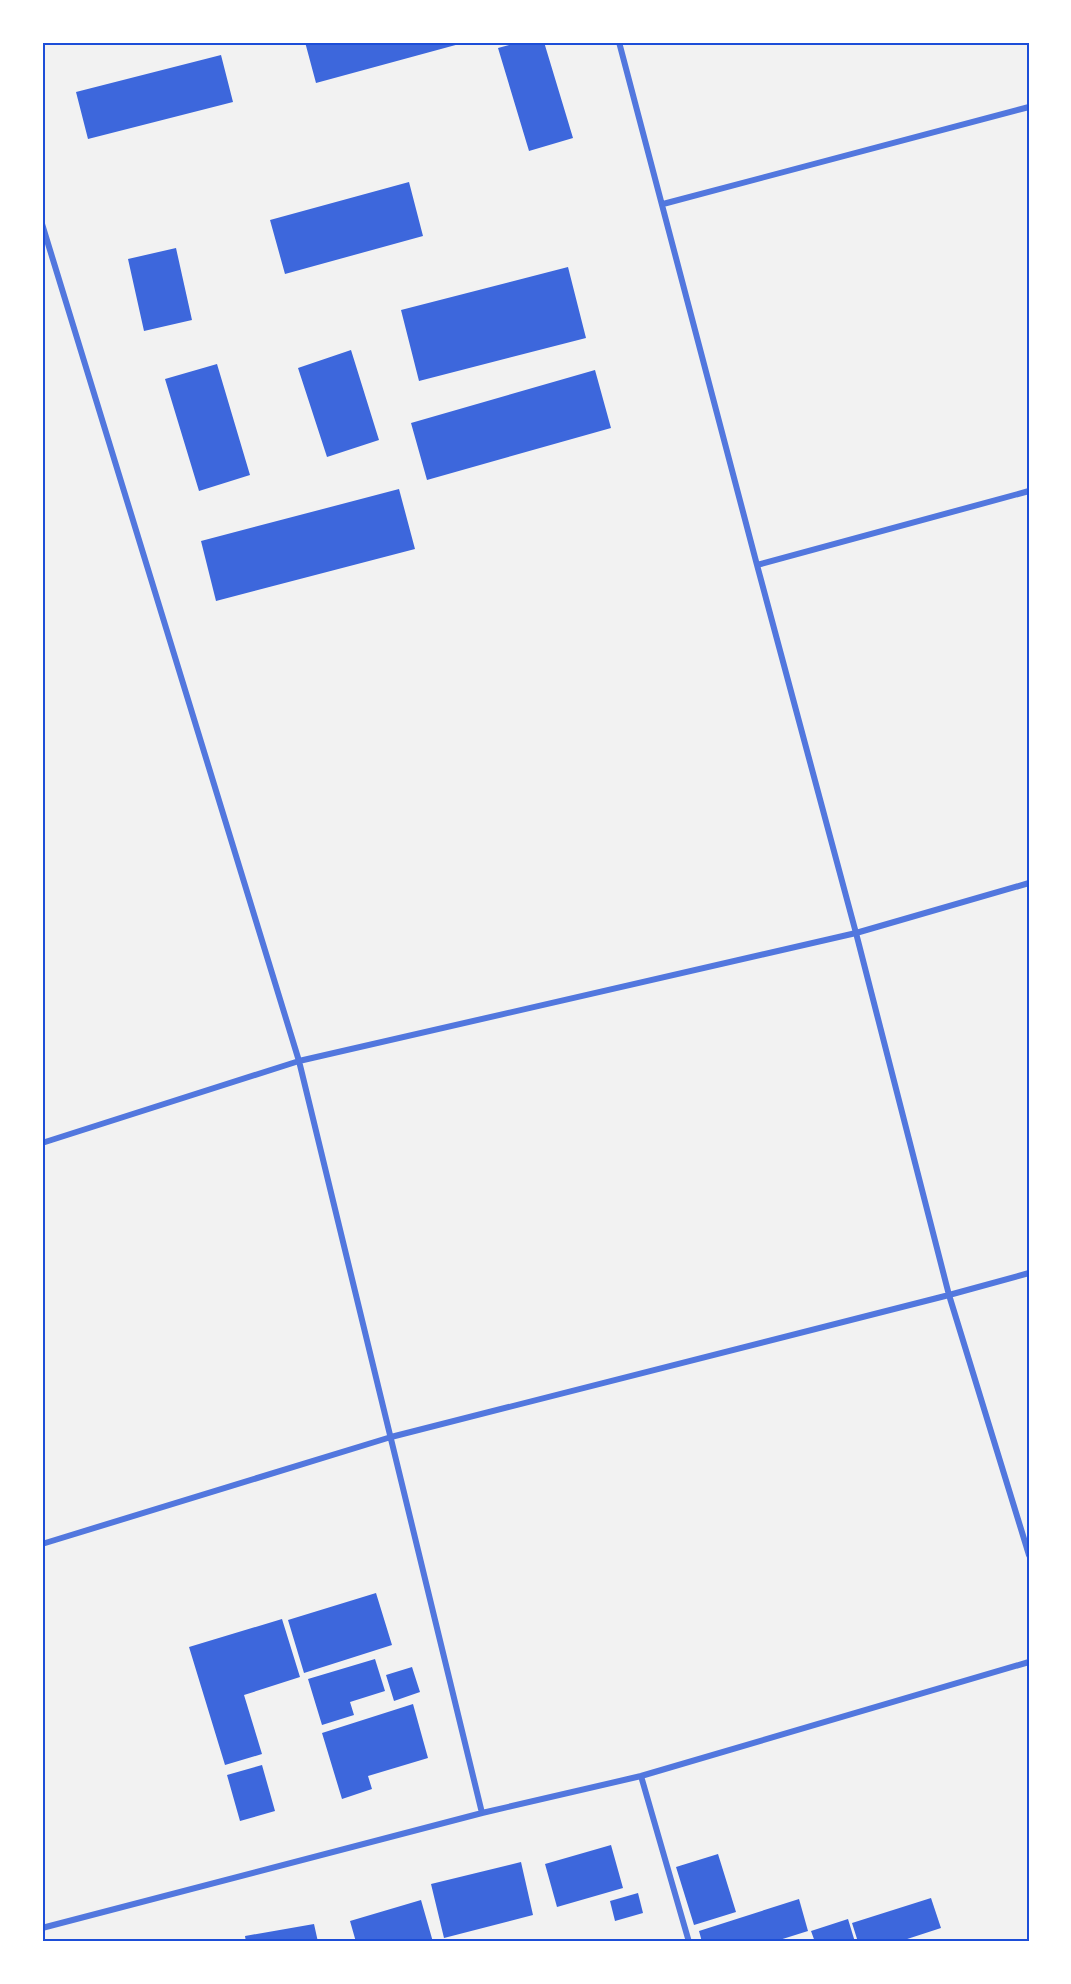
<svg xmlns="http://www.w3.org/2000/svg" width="1071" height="1984" viewBox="0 0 1071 1984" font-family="Merriweather,serif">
<rect width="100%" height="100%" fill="#f2f2f2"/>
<path fill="#3d67dc" d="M305,42h158v1l-147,40z
M520,42h24l29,96 -44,13 -31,-103z
M221,55l12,47 -145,37 -12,-47z
M409,182l14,54 -138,38 -15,-54z
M176,248l16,72 -48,11 -16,-72z
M568,267l18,71 -167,43 -18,-71z
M351,350l28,90 -52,17 -29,-89z
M217,364l33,111 -51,16 -34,-112z
M595,370l16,58 -184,52 -16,-57z
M399,489l16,60 -199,52 -15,-60z
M376,1593l16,52 -88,28 -16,-53z
M282,1619l18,58 -56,18 18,59 -37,11 -36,-118z
M375,1659l10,32 -35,11 4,13 -32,10 -14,-46z
M412,1667l8,25 -26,9 -8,-26z
M413,1704l15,54 -60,18 4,13 -30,10 -20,-66z
M262,1765l13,46 -35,10 -13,-46z
M611,1845l12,43 -66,19 -12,-43z
M718,1854l18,58 -42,13 -18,-58z
M521,1862l12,53 -89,23 -13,-54z
M638,1893l5,20 -28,8 -5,-20z
M931,1898l10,30 -43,14h-40l-6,-19z
M799,1899l9,32 -35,11h-71l-3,-11z
M421,1900l12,42h-77l-6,-21z
M848,1919l7,23h-40l-4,-11z
M314,1924l4,18h-72l-1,-6z"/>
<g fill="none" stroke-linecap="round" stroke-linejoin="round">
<path stroke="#5277de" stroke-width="6" d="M619,42l138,523 99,368 93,362 80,260
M663,204l366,-97
M42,224l257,837 183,752
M757,565l272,-74
M42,1143l257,-82 557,-128 173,-50
M42,1544l349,-107 558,-142 80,-22
M641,1776l48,166
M42,1928l440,-115 159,-37 388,-114"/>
</g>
<rect width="1071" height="1984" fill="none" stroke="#ffffff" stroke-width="87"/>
<rect x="44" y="44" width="984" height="1896" fill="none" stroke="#1d4ed8" stroke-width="2"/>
</svg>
